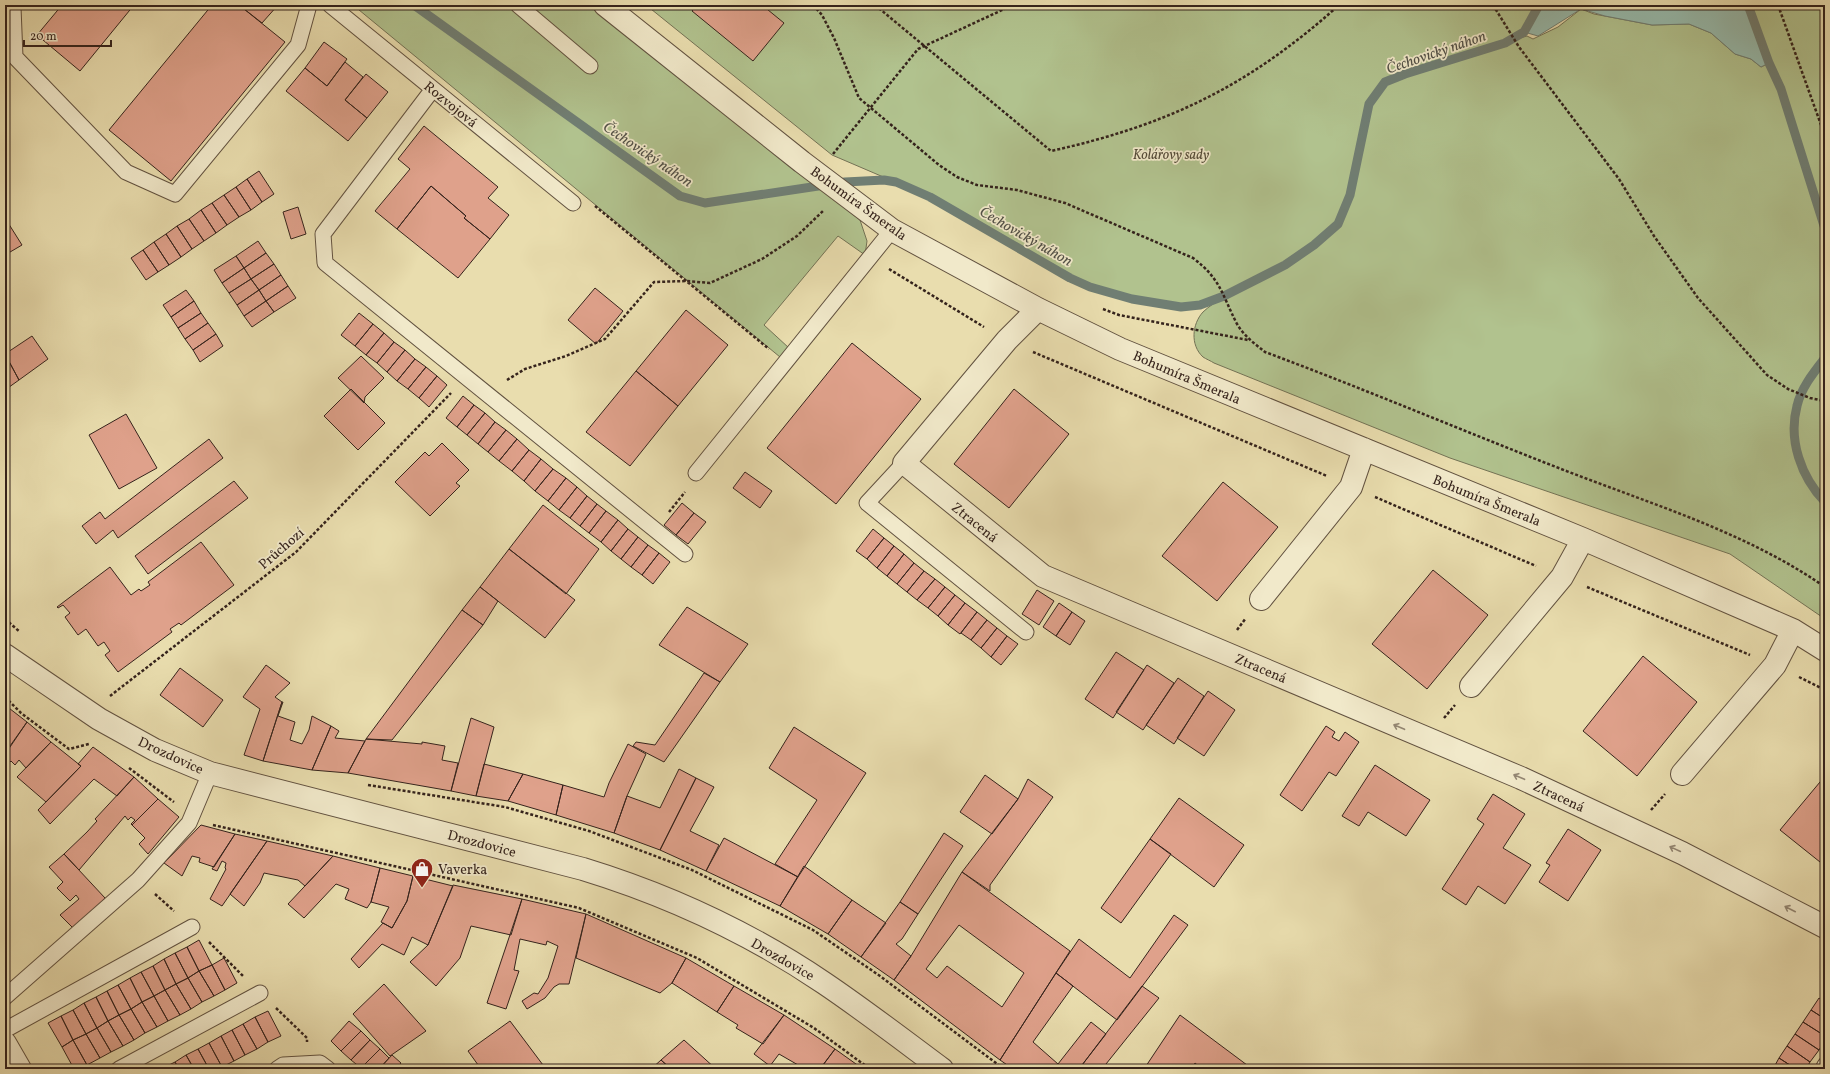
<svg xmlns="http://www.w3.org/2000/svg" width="1830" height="1074" viewBox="0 0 1830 1074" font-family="Vollkorn,serif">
<rect width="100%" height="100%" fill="#e9ddae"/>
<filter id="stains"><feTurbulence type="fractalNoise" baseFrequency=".005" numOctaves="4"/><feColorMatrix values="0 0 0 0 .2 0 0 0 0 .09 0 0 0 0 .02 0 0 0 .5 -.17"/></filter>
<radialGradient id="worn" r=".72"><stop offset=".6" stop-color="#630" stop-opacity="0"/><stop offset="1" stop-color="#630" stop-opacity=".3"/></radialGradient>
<path fill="#b1c28e" stroke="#737255" d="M353,5h235l272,215 7,21 -2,14 -27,-19 -74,89 25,23 -9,9z
M646,5h893l-15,27 -14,9 17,-5 6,3 25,-12 23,-18 13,5 58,11 37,-1 22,9 24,21 16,5 10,8 8,-4 -21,-58h77v614l-95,-65 -280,-96 -236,-95c-3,-2 -8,-4 -11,-6 -13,-12 -11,-33 0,-45 6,-6 14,-10 19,-15l-22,8 -19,2 -14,-1 -56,-13 -41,-15 -140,-81 -98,-42z"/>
<path fill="#97bbad" stroke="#707e73" d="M1539,5h209l21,58 -8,4 -10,-8 -16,-5 -24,-21 -22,-9 -37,1 -47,-9 -24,-7 -43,27 -14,-4z"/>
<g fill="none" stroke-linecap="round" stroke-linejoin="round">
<path stroke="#707e73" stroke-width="9" d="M414,5l266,191 25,7 140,-21 39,-2 12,2 34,15 140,81 20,9 42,12 49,8 19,-2 24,-9 61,-31 29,-20 24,-21 12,-29 19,-91 16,-22 20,-8 100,-31 19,-11 15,-27
M1748,5l21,58 12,26 44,140
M1825,358c-11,14 -24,30 -28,48 -9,34 4,71 28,96"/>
</g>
<path fill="#dfa18b" stroke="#35231c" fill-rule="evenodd" d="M62,5h72l-54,66 -43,-36z
M212,5h27l46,37 -114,139 -62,-51z
M239,5h39l-16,18z
M697,5h65l22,18 -31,38 -61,-50z
M324,42l23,17 -20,27 -22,-18z
M345,62l18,15 -18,23 22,18 -19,23 -62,-50 19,-23 22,18z
M366,74l22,18 -21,26 -22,-18z
M424,126l74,61 -10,11 21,17 -19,24 -26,-21 2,-2 -35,-30 -34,43 -22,-18 35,-42 -12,-10z
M259,171l15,23 -12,8 -15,-23z
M247,179l15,23 -11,8 -15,-23z
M431,186l35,30 -2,2 26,21 -32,39 -61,-49z
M236,187l15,23 -12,7 -15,-22z
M224,195l15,22 -12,8 -15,-22z
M212,203l15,22 -11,8 -15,-23z
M298,207l8,27 -15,5 -8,-27z
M201,210l15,23 -12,8 -15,-22z
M5,218l17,27 -17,10z
M189,219l15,22 -12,8 -15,-23z
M177,226l15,23 -11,8 -15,-23z
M166,234l15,23 -12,8 -15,-23z
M258,241l8,12 -22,15 -8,-12z
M154,242l15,23 -11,7 -15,-22z
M143,250l15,22 -12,8 -15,-22z
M266,253l8,11 -23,15 -7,-11z
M236,256l8,12 -22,15 -8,-13z
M274,264l7,11 -22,15 -8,-11z
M244,268l7,11 -22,14 -7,-10z
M281,275l7,11 -22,15 -7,-11z
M251,279l8,11 -22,15 -8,-12z
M288,286l8,12 -22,14 -8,-11z
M595,288l28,23 -27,33 -28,-24z
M186,290l8,11 -23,16 -8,-12z
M259,290l7,11 -22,15 -7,-11z
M194,301l7,12 -23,15 -7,-11z
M266,301l8,11 -22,15 -8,-11z
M686,310l42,35 -50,61 -42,-35z
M201,313l7,10 -23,16 -7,-11z
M359,313l14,11 -18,22 -14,-11z
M208,323l8,11 -23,16 -8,-11z
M373,324l11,9 -18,22 -11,-9z
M384,333l10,9 -17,21 -11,-8z
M216,334l7,12 -23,16 -7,-12z
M32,336l16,23 -29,21 -14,-26z
M394,342l11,8 -18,22 -10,-9z
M852,343l69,56 -85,105 -69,-56z
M405,350l10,9 -18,22 -10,-9z
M5,354l14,26 -14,10z
M361,356l23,22 -19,19 -1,6 -26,-25z
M415,359l11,8 -18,22 -11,-8z
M426,367l11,9 -18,22 -11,-9z
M636,371l42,35 -48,60 -44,-34z
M437,376l10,9 -18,22 -10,-9z
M351,389l34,34 -27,27 -34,-34z
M1014,389l55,45 -60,74 -55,-44z
M463,396l11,9 -17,22 -11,-9z
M474,405l11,8 -18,22 -10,-8z
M485,413l10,9 -17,22 -11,-9z
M126,414l31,54 -38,21 -30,-54z
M495,422l11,8 -18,22 -10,-8z
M506,430l11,9 -18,22 -11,-9z
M209,439l14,19 -105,80 -5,-8 -17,14 -14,-18 18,-14 5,7z
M517,439l12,11 -17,21 -13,-10z
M442,443l27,27 -13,13 4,3 -30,30 -35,-34 30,-30 4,4z
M529,450l12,9 -17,22 -12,-10z
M541,459l12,10 -18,22 -11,-10z
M553,469l13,9 -18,23 -13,-10z
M745,472l27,19 -12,17 -27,-20z
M566,478l11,9 -18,23 -11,-9z
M234,481l14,17 -100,76 -13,-18z
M1223,482l55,45 -61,74 -55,-45z
M577,487l10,9 -17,22 -11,-8z
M587,496l10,8 -17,22 -10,-8z
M682,503l12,10 -18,22 -12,-10z
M597,504l9,7 -17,22 -9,-7z
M543,505l56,44 -33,45 -57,-45z
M606,511l12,9 -17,22 -12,-9z
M694,513l12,9 -18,22 -12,-9z
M618,520l10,9 -17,22 -10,-9z
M628,529l10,8 -17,22 -10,-8z
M873,529l11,9 -17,21 -11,-8z
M638,537l10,8 -17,22 -10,-8z
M884,538l10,8 -17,22 -10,-9z
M201,542l33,43 -53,40 -2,-2 -9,6 2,3 -54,40 -13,-17 5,-4 -6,-9 -6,4 -12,-17 -8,6 -13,-18 5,-4 -7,-8 -5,3 -1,-1 53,-40 21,28 8,-6 2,2 9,-6 -2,-3z
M648,545l11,8 -17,22 -11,-8z
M894,546l10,8 -17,22 -10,-8z
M509,549l66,51 -30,38 -65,-51z
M659,553l11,9 -17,22 -11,-9z
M904,554l10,9 -17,21 -10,-8z
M914,563l10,8 -17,21 -10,-8z
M1433,570l55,45 -61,74 -55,-45z
M924,571l11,8 -18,21 -10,-8z
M935,579l10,8 -17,21 -11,-8z
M480,587l18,14 -15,24 -21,-15z
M945,587l10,8 -17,21 -10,-8z
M1037,590l17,11 -15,24 -17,-11z
M955,595l10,8 -17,22 -10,-9z
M965,603l12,9 -17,22 -12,-9z
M1059,603l13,9 -16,24 -13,-9z
M687,607l61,37 -28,38 -61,-37z
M462,610l21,15 -91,115 -26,-1z
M977,612l10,8 -16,20 -10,-7z
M1072,612l13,9 -15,24 -14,-9z
M987,620l10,8 -16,20 -10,-8z
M997,628l10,8 -16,21 -10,-9z
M1007,636l11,8 -17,21 -10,-8z
M1116,652l28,18 -31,48 -28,-19z
M1643,656l54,46 -60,74 -54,-45z
M266,665l24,18 -15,14 7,5 -19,59 -19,-6 16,-46 -17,-12z
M1147,665l27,18 -31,47 -27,-18z
M180,668l43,32 -20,27 -43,-32z
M704,673l16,9 -56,80 -31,-16 3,-4 19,3z
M1178,678l26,18 -30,48 -28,-19z
M1208,691l27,19 -31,46 -27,-18z
M282,702h1l-5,14 17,6 -5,18 12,4 7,-14 3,-14 19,10 -19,44 -49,-9z
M5,705l22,17 -19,28 -3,-3z
M471,718l23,9 -18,69 -25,-5z
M27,722l24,20 -25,26 -7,-8 -4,5 -4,-4 -6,6v-14z
M331,726l8,5 -4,7 30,3 -17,32 -36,-3z
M1326,726l9,6 -3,5 7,4 6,-9 14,10 -23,34 -7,-4 -27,39 -22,-16z
M794,727l72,46 -68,104 -23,-13 42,-64 -48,-32z
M366,739l56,5v-2l23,4 -3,14 16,3 -7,28 -103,-18z
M51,742l30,24 -35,36 -29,-25z
M628,744l18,10 -19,42 -13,37 -58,-18 7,-30 41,12 5,-14z
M93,747l41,30 -17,19 -23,-17 -44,45 -12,-14 43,-44 -3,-2z
M484,764l39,10 -15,27 -32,-5z
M1375,765l55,35 -24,36 -38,-24 -9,14 -17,-10z
M679,769l17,9 -36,72 -46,-17 13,-37 33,12z
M523,774l40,11 -7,30 -48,-14z
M985,775l33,24 -26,35 -32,-22z
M1825,776v90l-45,-36z
M134,777l24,22 -26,26 -1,-1 4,-4 -4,-3 -3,3 -3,-4 -46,54 -15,-16 23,-22 10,-11 -2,-2z
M696,778l18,9 -24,44 29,14 -13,26 -46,-21z
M1028,779l25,18 -63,88v6l-28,-19 56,-73z
M1493,794l32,20 -22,34 28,17 -26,39 -27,-18 -12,19 -24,-16 42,-65 -7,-5z
M1179,798l65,47 -30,42 -64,-48z
M158,799l21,18 -31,37 -9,-10 6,-6 -13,-13z
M201,825l34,9 -21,33 -15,-5 1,-4 -8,-2 -10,20 -18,-13z
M1568,829l33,21 -33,51 -29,-19 11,-17 -4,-2z
M944,833l19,13 -45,68 -18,-12z
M235,834l32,7 -45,65 -12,-7 16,-30 -1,-1 1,-5 -4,-2 -5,10 -5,-2z
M724,838l74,39 -18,29 -74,-35z
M1150,839l21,15 -50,69 -20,-15z
M267,841l66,15 -28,30 -7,-6 -34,-7 -4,10 -16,23 -14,-12z
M64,854l41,44 -31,31 -14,-14 19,-16 -3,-4 -6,6 -13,-13 6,-6 -14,-15z
M333,856l47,12 -9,34 -4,6 -22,-9 4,-10 -13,-5 -32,34 -16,-14z
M804,866l48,34 -24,34 -48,-28z
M380,868l33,8 -6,25 -15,27 -11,-6 8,-15 -18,-5z
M962,872l108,79 -70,109 -106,-80 17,-24zM959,925l65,48 -22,34 -55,-41 -10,12 -11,-9z
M413,876l40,10 -25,59 -16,-8 -8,18 -22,-11 -23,24 -8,-9 32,-36 9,5 15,-27z
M453,885l69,14 -11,36 -40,-9 -11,32 -24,28 -26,-24 18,-17z
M522,899l64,15 -17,70h-10l-5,3 -9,11 -18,11 -5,-8 12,-8 4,1 10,-16 10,-32 -11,-5 -1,4 -26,-6 -6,31 5,1 -13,38 -19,-6z
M852,900l34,23 -25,34 -33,-23z
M900,902l18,12 -16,25 -6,5 15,12 -17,24 -33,-23z
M586,914l100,44 -14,25 -12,10 -84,-35z
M1174,915l14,10 -71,95 -61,-47 23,-34 51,39z
M199,940l13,25 -13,6 -12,-24z
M187,947l12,24 -11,7 -13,-25z
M175,953l13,25 -12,6 -12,-25z
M224,958l13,25 -12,7 -13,-25z
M686,958l48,28 -17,26 -45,-29z
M164,959l12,25 -11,6 -12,-24z
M212,965l13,25 -11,6 -15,-25z
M153,966l12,24 -11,6 -13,-24z
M199,971l15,25 -12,6 -14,-24z
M141,972l13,24 -12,6 -12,-24z
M1056,973l17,13 -40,56 25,22 33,-42 15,12 -27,35h-66l-13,-9z
M130,978l12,24 -11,7 -13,-24z
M188,978l14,24 -11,7 -15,-25z
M176,984l15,25 -11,6 -15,-25z
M384,984l42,47 -36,25 -37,-42z
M118,985l13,24 -12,6 -12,-24z
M734,986l50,29 -21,29 -27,-16 2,-3 -21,-13z
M1142,986l17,12 -57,71h-23z
M165,990l15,25 -12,6 -14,-25z
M107,991l12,24 -11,6 -12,-24z
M154,996l14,25 -11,6 -15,-25z
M96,997l12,24 -11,7 -13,-25z
M1819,998l6,4v17l-14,-9z
M142,1002l15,25 -12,6 -14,-24z
M84,1003l13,25 -11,6 -13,-24z
M131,1009l14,24 -11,7 -15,-25z
M73,1010l13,24 -13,6 -12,-24z
M1811,1010l14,9v17l-22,-14z
M268,1011l13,25 -13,6 -13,-25z
M119,1015l15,25 -11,6 -15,-25z
M784,1015l51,34 -15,20 -5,-3 -3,3h-7l-26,-15 -9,12 -16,-12z
M1180,1015l67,50 -3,4h-42l-7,-6 -4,6h-47z
M61,1016l12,24 -11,7 -14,-24z
M255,1017l13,25 -11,7 -14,-25z
M108,1021l15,25 -12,6 -14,-24z
M349,1021l12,10 -20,20 -10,-10z
M510,1021l36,48h-65l-13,-18z
M1803,1022l22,14v4l-6,10 -24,-16z
M243,1024l14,25 -12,6 -13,-25z
M97,1028l14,24 -11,6 -14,-24z
M232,1030l13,25 -11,6 -13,-25z
M361,1031l9,9 -19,20 -10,-9z
M86,1034l14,24 -13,7 -14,-25z
M1795,1034l24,16 -9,12 -23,-16z
M221,1036l13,25 -12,6 -13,-24z
M73,1040l14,25 -7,4h-6l-12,-22z
M370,1040l10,9 -19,19 -10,-8z
M684,1040l32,29h-45l-10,-9z
M209,1043l13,24 -3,2h-10l-11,-20z
M1787,1046l23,16 -4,7h-10l-17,-11z
M198,1049l11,20h-15l-8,-14z
M380,1049l9,9 -10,11 -18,-1z
M835,1049l28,20h-43z
M186,1055l8,14h-15l-4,-7z
M392,1055l9,8 -5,6h-17z
M1779,1058l17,11h-23z
M661,1060l10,9h-20z
M175,1062l4,7h-15l-1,-1z"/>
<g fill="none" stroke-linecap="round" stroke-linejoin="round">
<g stroke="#625240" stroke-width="17">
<path id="lane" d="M15,5l-2,2 2,50 111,115 49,22 123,-149 11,-40
M330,5l243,198
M518,5l72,61
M433,89l-110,145 2,29 360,291
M904,463l-37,40 159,129
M696,473l196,-243
M5,997l133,-117 51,-57 21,-50
M5,1030l187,-103
M119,1069l141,-76
M277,1069l6,-4 37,-2 8,6
M1823,1069l2,-4"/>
</g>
<g stroke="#625240" stroke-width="24">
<path id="street" d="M605,5l197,157 90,68 146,79 82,40 463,190 210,91 32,20
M1038,309l-31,31 -103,123 139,113 478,202 161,75 143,74
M1261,599l90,-112 13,-38
M5,655l94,64 56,31 55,23 373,96c85,26 167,64 241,114 40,27 79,57 118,86
M1471,686l91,-109 21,-38
M1682,774l93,-109 18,-35
M5,1043l15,26"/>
</g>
<path stroke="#35231c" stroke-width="2.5" stroke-dasharray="3 2" stroke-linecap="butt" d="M813,5l9,10 12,23 25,60 80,67 18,12 20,8 40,5 48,13 128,55c28,21 29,37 44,66 7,12 18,20 28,28 102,38 203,81 304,120 88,34 178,61 256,115
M875,5l176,146c117,-26 198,-65 288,-146
M1493,5l26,42 100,132 35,57 44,62 69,77 21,14 22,9 15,3
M1778,5l47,131
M833,154l85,-105 95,-44
M595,206l174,143
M889,269l95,58
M1103,309l16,6 129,25
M1033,352l294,124
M507,380l18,-11 41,-13 39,-17 49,-57 33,-1 23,2 52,-24 35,-23 27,-26
M1375,497l161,69
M669,512l16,-20
M1587,587l163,68
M5,619l15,13
M1237,630l9,-12
M1799,677l26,13
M110,696l186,-144 155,-159
M5,697l16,16 48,36 20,-5
M1444,718l11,-13
M129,768l45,34
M368,785l137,22 84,24 103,39 121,60 67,46 124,93
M1651,810l14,-16
M213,825l366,83 118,50 117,70 56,41
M155,894l19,17
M209,942l35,35
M276,1008l31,30v4"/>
<use href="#lane" stroke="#f1e9ca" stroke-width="15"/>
<use href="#street" stroke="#f1e9ca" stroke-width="22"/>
</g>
<defs><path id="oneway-shaft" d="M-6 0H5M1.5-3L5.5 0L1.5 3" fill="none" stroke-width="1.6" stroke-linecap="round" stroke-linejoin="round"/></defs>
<g stroke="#938673">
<use href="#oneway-shaft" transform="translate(1399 727) rotate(-157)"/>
<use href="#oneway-shaft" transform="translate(1519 777) rotate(-157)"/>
<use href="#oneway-shaft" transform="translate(1675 849) rotate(-155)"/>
<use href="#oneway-shaft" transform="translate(1790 909) rotate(-153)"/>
</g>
<defs>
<g id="shop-pin" transform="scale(1.15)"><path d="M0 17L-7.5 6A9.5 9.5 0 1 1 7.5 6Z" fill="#8f2418" stroke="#f1e9ca"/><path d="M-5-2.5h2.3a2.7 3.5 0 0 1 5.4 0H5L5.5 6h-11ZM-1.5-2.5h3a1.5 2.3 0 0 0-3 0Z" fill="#fff"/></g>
</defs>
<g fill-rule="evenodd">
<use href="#shop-pin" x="422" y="869"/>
</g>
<g text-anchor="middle" stroke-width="3.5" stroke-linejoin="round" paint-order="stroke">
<g font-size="14" fill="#35231c" stroke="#f1e9ca">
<text transform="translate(451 104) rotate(39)" y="5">Rozvojová</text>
<text transform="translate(859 203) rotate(36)" y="5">Bohumíra Šmerala</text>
<text transform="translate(1187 377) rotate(23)" y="5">Bohumíra Šmerala</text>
<text transform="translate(1487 500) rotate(22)" y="5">Bohumíra Šmerala</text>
<text transform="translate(975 522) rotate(39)" y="5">Ztracená</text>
<text transform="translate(281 548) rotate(-41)" y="5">Průchozí</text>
<text transform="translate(1261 668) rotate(23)" y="5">Ztracená</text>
<text transform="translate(171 755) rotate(25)" y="5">Drozdovice</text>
<text transform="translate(1559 796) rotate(25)" y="5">Ztracená</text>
<text transform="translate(482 843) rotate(15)" y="5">Drozdovice</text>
<text transform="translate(783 959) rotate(30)" y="5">Drozdovice</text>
</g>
<g font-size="14" font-style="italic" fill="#544b38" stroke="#f1e9ca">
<text x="1171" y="159">Kolářovy sady</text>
</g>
<g font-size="14" fill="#35231c" stroke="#f1e9ca" text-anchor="start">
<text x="438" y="874">Vaverka</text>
</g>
<g font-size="15" font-style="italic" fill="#525148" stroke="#f1e9ca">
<text transform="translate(1436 52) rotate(-19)" y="5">Čechovický náhon</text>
<text transform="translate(648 154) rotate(34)" y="5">Čechovický náhon</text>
<text transform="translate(1026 236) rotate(30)" y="5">Čechovický náhon</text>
</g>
</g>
<rect width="1830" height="1074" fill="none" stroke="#e9ddae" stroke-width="20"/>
<rect x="6" y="6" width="1818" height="1062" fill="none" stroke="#35231c" stroke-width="2"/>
<rect x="10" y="10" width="1810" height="1054" fill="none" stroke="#35231c"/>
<path d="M24 40v6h87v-6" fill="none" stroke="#35231c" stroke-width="2"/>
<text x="30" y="40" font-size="12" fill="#35231c" stroke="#f1e9ca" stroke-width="3" paint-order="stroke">20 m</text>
<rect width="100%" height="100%" filter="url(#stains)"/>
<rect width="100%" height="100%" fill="url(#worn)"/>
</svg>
